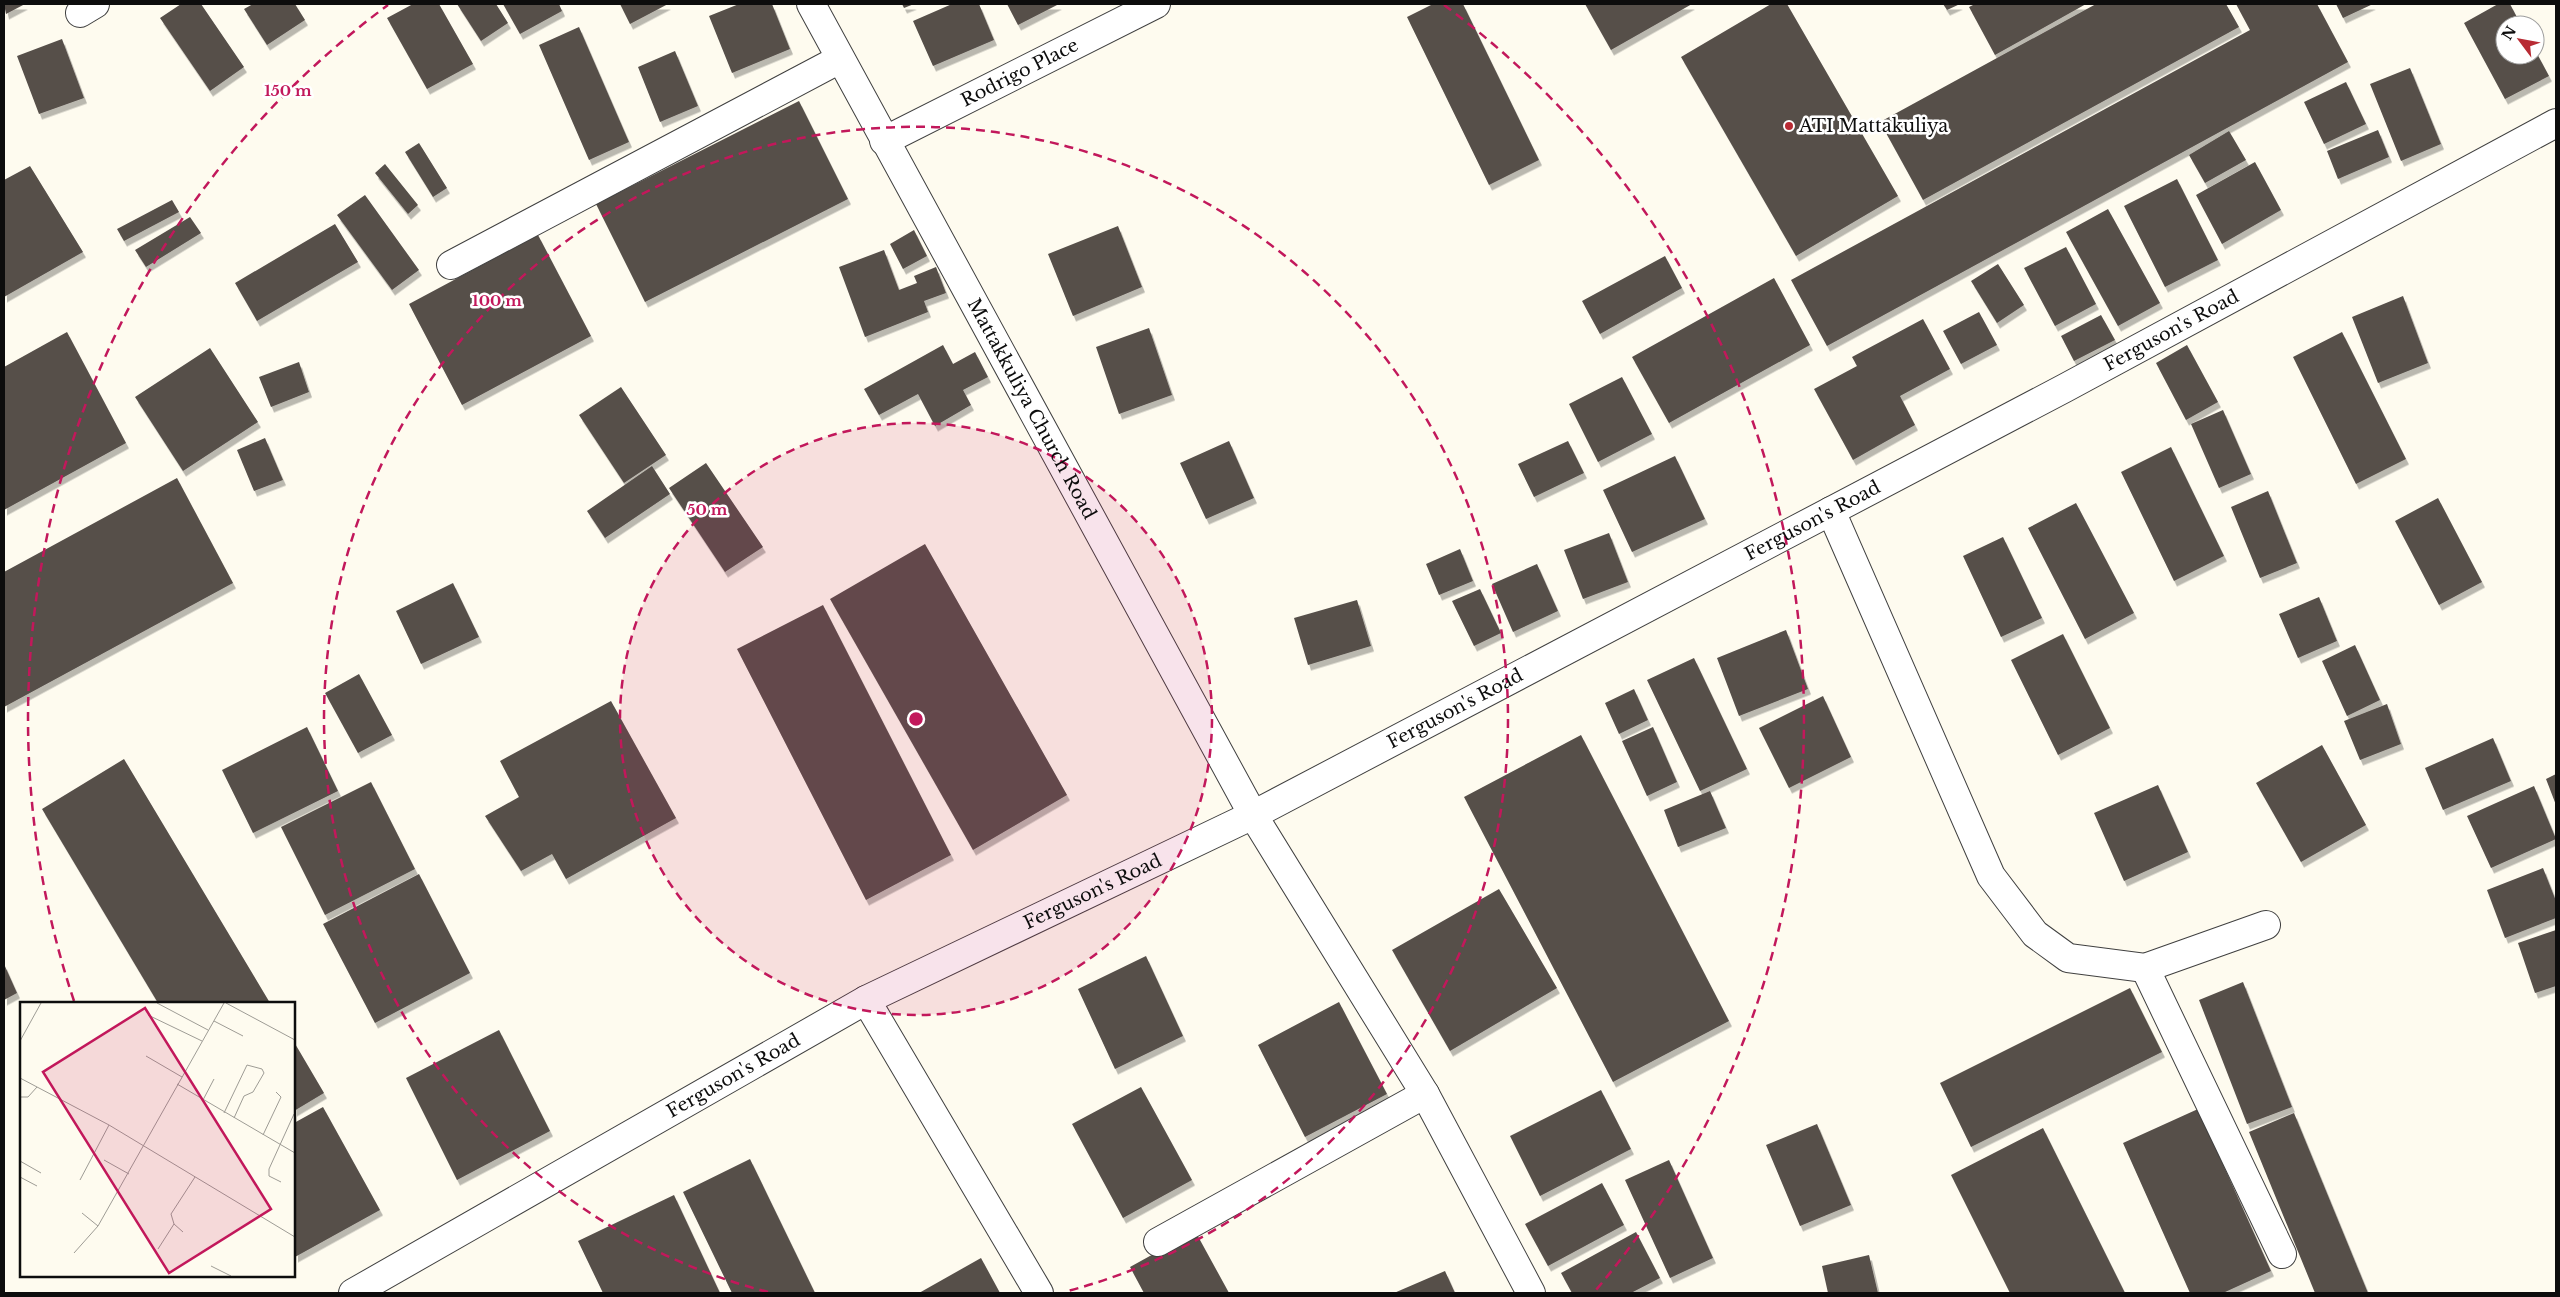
<svg xmlns="http://www.w3.org/2000/svg" width="2560" height="1297" viewBox="0 0 2560 1297" font-family="'Libre Baskerville',serif">
<defs>
<filter id="shadow"><feDropShadow dx="3" dy="5.5" stdDeviation="0" flood-color="#0004"/></filter>
</defs>
<rect width="100%" height="100%" fill="#fefbef"/>
<path fill="#564f4a" filter="url(#shadow)" d="M4,4h21l-19,10z
M181,4h20l43,63 -34,24 -50,-73z
M253,4h42l10,16 -38,25 -23,-36z
M413,4h26l34,60 -46,25 -40,-71z
M457,4h39l12,19 -27,18z
M503,4h56l3,7 -42,23z
M620,4h48l-38,20z
M739,4h33l18,45 -58,24 -23,-57z
M902,4h12l-10,4z
M952,4h27l15,36 -61,26 -20,-45z
M1007,4h52l-41,21z
M1433,4h30l76,156 -50,25 -82,-168z
M1585,4h107l-81,46z
M1771,4h16l111,192 -102,60 -115,-199z
M1943,4h17l-13,6z
M1975,4h111l-91,51 -26,-48z
M2096,4h130l13,23 -316,173 -43,-78z
M2236,4h81l31,58 -521,284 -36,-66 459,-250z
M2336,4h37l-30,14z
M2498,4h12l11,21h-16v30h30v-5l14,26 -44,23 -41,-76z
M579,27l50,115 -40,18 -50,-115z
M62,39l22,59 -45,16 -22,-58z
M675,51l23,55 -38,16 -22,-55z
M2410,68l31,76 -40,17 -31,-77z
M2346,82l20,42 -42,20 -20,-42z
M799,101l49,98 -203,103 -49,-98z
M2378,130l11,27 -51,22 -11,-28z
M2229,131l17,29 -41,23 -16,-28z
M419,143l28,45 -14,9 -28,-45z
M2255,162l26,48 -59,34 -26,-49z
M385,164l33,41 -10,9 -33,-41z
M30,166l53,86 -79,45v-117z
M2177,179l41,81 -53,27 -41,-81z
M365,195l54,75 -27,20 -55,-75z
M172,200l7,12 -55,29 -7,-12z
M2108,209l52,94 -42,23 -52,-94z
M190,217l11,16 -55,34 -11,-17z
M335,224l23,38 -101,59 -22,-38z
M1118,226l24,61 -69,29 -25,-62z
M914,230l13,26 -24,13 -13,-25z
M538,235l53,101 -129,69 -53,-101z
M2066,247l30,57 -41,22 -31,-58z
M884,250l15,40 18,-7 -3,-7 22,-9 10,26 -22,8 4,11 -63,25 -26,-70z
M1665,256l17,32 -82,46 -18,-33z
M1998,264l26,41 -27,18 -26,-42z
M1774,278l36,67 -141,78 -37,-66z
M2403,296l25,67 -50,20 -26,-66z
M1979,312l18,33 -36,19 -18,-33z
M2101,315l14,25 -41,21 -13,-25z
M1923,319l27,50 -50,27 15,29 -62,35 -39,-71 43,-23 -5,-9z
M1149,328l23,67 -53,19 -23,-67z
M67,332l59,111 -122,67v-143z
M2342,332l64,127 -50,25 -63,-127z
M943,345l10,19 22,-12 13,25 -25,13 8,15 -36,21 -17,-32 -39,21 -15,-26z
M2187,345l31,57 -32,18 -30,-57z
M210,348l48,74 -75,49 -48,-74z
M299,362l10,30 -38,15 -12,-30z
M1622,377l30,57 -54,28 -29,-58z
M621,387l45,68 -42,28 -45,-68z
M2223,410l28,64 -32,14 -28,-64z
M265,438l18,42 -29,11 -17,-41z
M1229,441l25,57 -48,21 -26,-56z
M1568,441l16,32 -50,24 -16,-33z
M2171,447l53,109 -50,25 -53,-109z
M1675,456l30,63 -73,33 -29,-62z
M706,463l57,84 -38,25 -56,-84z
M652,466l18,28 -65,44 -18,-27z
M177,478l56,105 -229,124v-135z
M2268,491l29,72 -37,15 -29,-71z
M2438,498l44,84 -43,23 -44,-84z
M2076,503l58,110 -49,26 -57,-111z
M1609,533l19,49 -45,17 -19,-49z
M2003,537l39,81 -41,19 -38,-81z
M925,544l142,251 -94,55 -143,-251z
M1460,549l13,32 -34,14 -13,-31z
M1537,564l21,47 -45,21 -21,-48z
M453,583l26,54 -58,27 -25,-53z
M1480,589l21,44 -27,13 -22,-45z
M2319,597l18,44 -39,17 -19,-44z
M1357,600l14,46 -63,19 -14,-47z
M823,605l128,250 -85,45 -129,-251z
M1786,630l22,59 -69,27 -22,-58z
M2063,634l47,94 -52,27 -47,-95z
M2355,645l25,55 -33,16 -25,-55z
M1694,658l53,111 -47,22 -53,-111z
M359,674l33,61 -34,18 -33,-60z
M1634,689l14,31 -29,14 -14,-31z
M1823,696l28,61 -62,31 -30,-60z
M611,701l65,117 -110,61 -14,-25 -31,17 -36,-55 34,-19 -19,-36z
M2387,704l14,40 -41,16 -16,-39z
M307,727l31,64 -85,42 -31,-63z
M1653,727l24,55 -30,14 -25,-55z
M1581,735l148,286 -116,61 -149,-285z
M2493,738l18,43 -68,29 -18,-42z
M2322,745l44,80 -65,37 -45,-79z
M124,759l146,244h-112l-116,-194z
M2556,774v31l-10,-26z
M371,782l44,87 -90,46 -44,-88z
M2158,785l30,67 -64,29 -30,-68z
M2534,786l22,53 -65,29 -24,-52z
M1710,791l16,37 -48,19 -14,-37z
M2543,868l13,33v17l-51,20 -18,-48z
M419,874l51,99 -95,50 -52,-99z
M1499,889l58,99 -107,63 -58,-101z
M2556,930v56l-21,7 -17,-50z
M1146,956l37,80 -68,33 -37,-80z
M4,964l13,29 -13,7z
M2243,982l49,125 -45,17 -48,-124z
M2130,988l32,64 -191,95 -31,-64z
M1339,1002l48,92 -82,43 -47,-92z
M499,1030l51,101 -93,49 -51,-102z
M294,1042l30,51 -30,18z
M1141,1087l51,93 -69,38 -51,-94z
M1601,1090l30,59 -91,47 -30,-60z
M323,1107l57,103 -85,47 -1,-134z
M2198,1109l73,162 -48,22h-33l-67,-150z
M2294,1113l74,180h-53l-66,-161z
M1817,1124l34,81 -51,21 -34,-81z
M2043,1128l82,165h-115l-59,-118z
M750,1159l65,134h-83l-49,-101z
M1669,1160l44,98 -43,20 -45,-98z
M1602,1183l22,42 -76,41 -23,-42z
M674,1195l46,98h-117l-25,-52z
M1195,1231l34,62h-85l-14,-26z
M1636,1232l24,46 -29,15h-59l-11,-20z
M1869,1255l9,38h-50l-6,-27z
M981,1258l19,35h-81z
M1445,1271l10,22h-61z"/>
<g fill="none" stroke-linecap="round" stroke-linejoin="round">
<g stroke="#404040" stroke-width="30">
<g id="minor">
<path id="s1" d="M811,4l442,811 172,279 106,199"/>
<path d="M80,13l15,-9"/>
<path id="s2" d="M884,141l272,-137"/>
<path d="M451,265l389,-206"/>
<path d="M1831,511l160,365 44,58 33,24 77,10 121,-43"/>
<path d="M2145,968l137,286"/>
<path d="M866,1000l173,293"/>
<path d="M1158,1242l267,-148"/>
<path id="s3" d="M353,1293l513,-293 387,-185 812,-427 491,-265"/>
</g>
</g>
<use href="#minor" stroke="#fff" stroke-width="28"/>
</g>
<circle cx="916" cy="719" r="296" fill="#c2185b" fill-opacity=".12"/>
<g fill="none" stroke="#c2185b" stroke-width="2.5" stroke-dasharray="9 6">
<circle cx="916" cy="719" r="296"/>
<path d="M768 1292A592 592 0 1 1 1064 1292"/>
<path d="M74 1001A888 888 0 0 1 388 5M1444 5A888 888 0 0 1 1596 1290"/>
</g>
<circle fill="#b82b34" stroke="#fff" stroke-width="2" cx="1789" cy="126" r="5"/>
<g text-anchor="middle" stroke-width="5" stroke-linejoin="round" paint-order="stroke">
<g font-size="18" fill="#0d0d0d" stroke="#fff">
<text dy="6" stroke="none"><textPath href="#s2" startOffset="152">Rodrigo Place</textPath></text>
<text dy="6" stroke="none"><textPath href="#s3" startOffset="2058">Ferguson's Road</textPath></text>
<text dy="6" stroke="none"><textPath href="#s1" startOffset="461">Mattakkuliya Church Road</textPath></text>
<text dy="6" stroke="none"><textPath href="#s3" startOffset="1652">Ferguson's Road</textPath></text>
<text dy="6" stroke="none"><textPath href="#s3" startOffset="1248">Ferguson's Road</textPath></text>
<text dy="6" stroke="none"><textPath href="#s3" startOffset="842">Ferguson's Road</textPath></text>
<text dy="6" stroke="none"><textPath href="#s3" startOffset="438">Ferguson's Road</textPath></text>
</g>
<g font-size="18" fill="#0d0d0d" stroke="#fff" text-anchor="start">
<text x="1799" y="132">ATI Mattakuliya</text>
</g>
</g>
<g transform="translate(20 1002)">
<rect width="275" height="275" fill="#fefbef"/>
<path fill="none" stroke="#9e9c95" stroke-width="1" d="M137,1l51,27M206,1l69,37M128,13l54,26M194,19l29,15M0,39l21,-38M126,54l36,21M0,76l89,47 186,112M157,82l118,69M0,95h8l9,-10M183,98l11,-21M204,111l23,-48 15,4 2,4 -11,19 -9,4 -10,22M243,133l18,-38 -5,-5M84,158l25,14M0,159l21,12M0,175l17,9M60,178l29,-55M261,180l-12,-6v-7l25,-55M62,211l16,13M163,230l-9,-8 -3,-10 24,-37M138,247l16,-25M54,251l24,-27 126,-223M191,264l20,10"/>
<path fill="#c2185b" fill-opacity="0.15" stroke="#c2185b" stroke-width="2.5" d="M125,6l126,201 -102,64 -126,-201z"/>
<rect width="275" height="275" fill="none" stroke="#0d0d0d" stroke-width="2.5"/>
</g>
<circle cx="916" cy="719" r="8" fill="#c2185b" stroke="#fff" stroke-width="2.5"/>
<g font-size="15" text-anchor="middle" font-weight="bold" fill="#c2185b" stroke="#fff" stroke-width="5" stroke-linejoin="round" paint-order="stroke">
<text x="288" y="96">150 m</text>
<text x="497" y="306">100 m</text>
<text x="707" y="515">50 m</text>
</g>
<rect width="2560" height="1297" fill="none" stroke="#0d0d0d" stroke-width="10"/>
<g transform="translate(2520 40) rotate(302)"><circle r="24" fill="#ffffff" stroke="#9e9e9e"/>
<path d="M0-4L9 19L0 12L-9 19Z" fill="#b82b34"/>
<text y="-8" font-size="14" font-weight="bold" text-anchor="middle" fill="#0d0d0d">N</text>
</g>
</svg>
